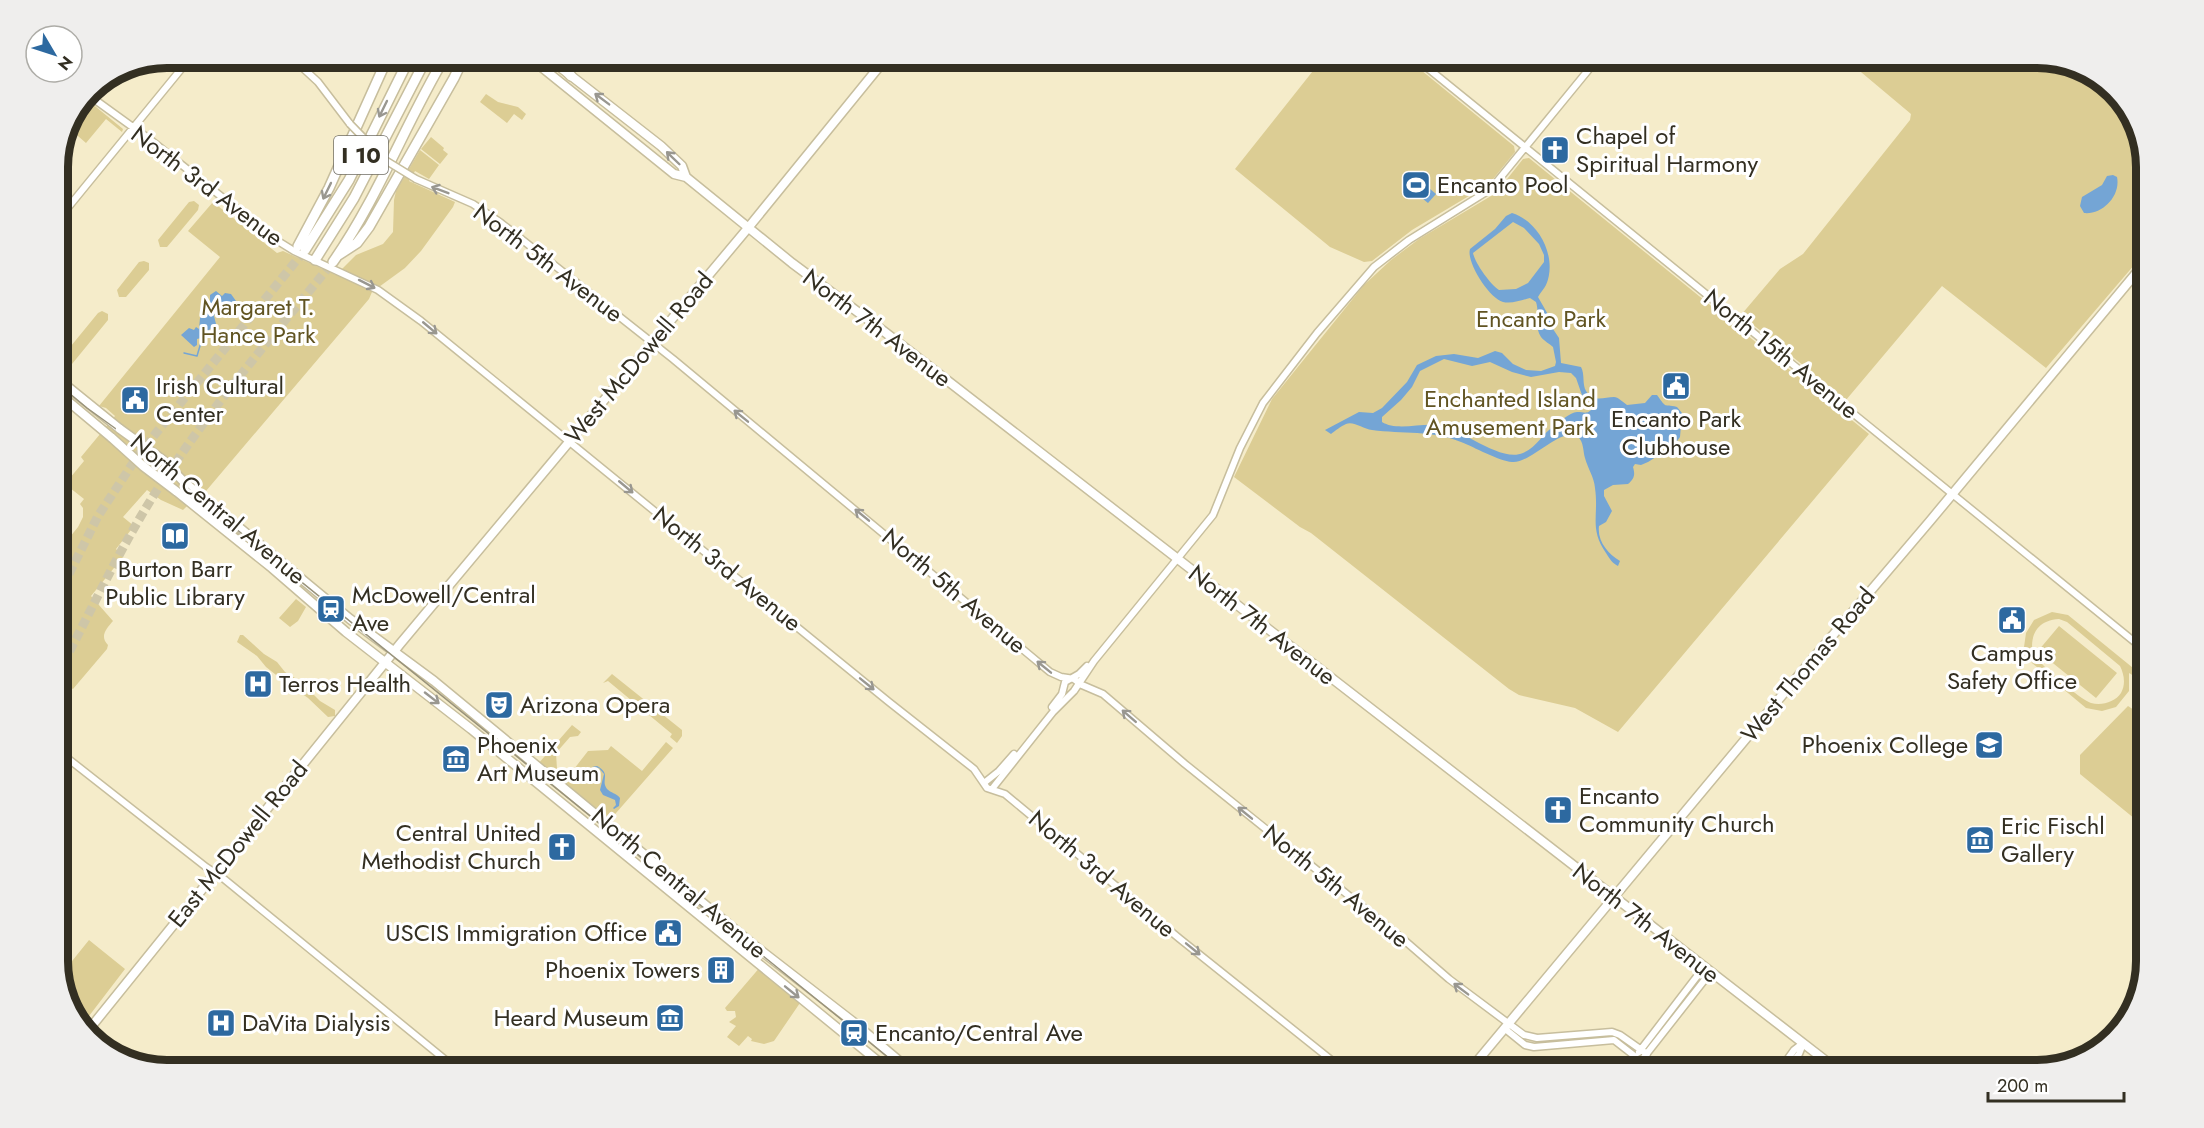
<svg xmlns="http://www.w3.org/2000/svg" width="2204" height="1128" viewBox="0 0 2204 1128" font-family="Jost,sans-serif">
<rect width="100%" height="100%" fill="#f5ecca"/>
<path fill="#dccd94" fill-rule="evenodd" d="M1324,57h81l109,89 1,6 -26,32 -77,46 -40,31 -8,1 -34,-15 -95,-78z
M1843,57h194l48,11 44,38 18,54v90l-101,118 -104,-82 -96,114 -105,-85 39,-46 23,-15 107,-134 1,-6z
M486,94l12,8 20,5 8,7 -4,6 -8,-6 -7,9 -27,-21z
M85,98l38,31 -1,3 -16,-13 -20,24 -15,-13z
M431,137l13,11 -1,2 5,4 -8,10 -19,-15z
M420,150l19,15 -10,14 -14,-8 -6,10 46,21 -2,5 -32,44 -16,17 -33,24 -3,7 -163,192 -2,1 -18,-14 -13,16 15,11 -5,5 -22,-10 -14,-10 -24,27 11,9 -18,23 7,8 -32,39 22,25c-6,7 -14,15 -5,24l-1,4 -34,40 -2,-1 -14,16v-151l21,-26 5,-10v-9l-3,-4 4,-5 -19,-15 19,-23 -3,-4 34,-41 -9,-8 -7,-2 121,-149 -32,-26 25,-29 64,51 6,-2 53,24 20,-20 27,-11 10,-12 1,-32 2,-9z
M1529,158l340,276 -251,298 -43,-24 -56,-13 -10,-6 -198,-156 -11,-6 -66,-50 38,-78 92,-114 27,-25 28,-21 77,-46 27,-34z
M194,201l5,4 -1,5 -31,37h-7l-2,-7 31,-38z
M144,261l5,2v7l-23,27h-7l-2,-7 22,-28z
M102,311l6,3v6l-36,44 -3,2 -6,-1 -1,-8 36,-44z
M296,599l10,8 -8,14 -8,6 -11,-9z
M2052,612l16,3 70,57 -4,4 -5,-3v18l-13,16 -14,4 -16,-3 -54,-45 -8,-16 2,-14 8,-13zM2059,619l8,3 53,44c4,8 6,18 1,27 -6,9 -19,13 -30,10 -13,-5 -49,-37 -58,-49 -4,-19 5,-34 26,-35z
M2059,626l58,47 -21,25 -58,-47z
M240,635h3l21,19 13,8 8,10 15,9 20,20 15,9v6l-7,1 -20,-19 -23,-16 -19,-15 -9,-11 -20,-14z
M612,674l70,56v6l-5,7 -7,-6 2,-3 -64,-53 -5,2z
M2128,706l12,8 7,8v83l-12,14 -55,-45v-19z
M572,725l9,7 -3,4 -8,1 -14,16 1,16 2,2 15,-2 14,-18 20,-1 3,-4 31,25 24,-29 7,6 -64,73 -71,-57z
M89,940l36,29 -39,51 -15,-12 -11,-32z
M761,966l41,34 -28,41 -10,3 -13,-3 1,-2 -4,-3 -9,10 -12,-9 9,-11 -7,-4 7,-5 -1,-6h-8l-2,-3z"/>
<path fill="#74a5d5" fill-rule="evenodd" d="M1410,172l26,22 -8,9 -26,-21z
M2113,175l4,2c4,19 -15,38 -33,36l-4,-7 2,-9 20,-12 5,-9z
M1512,213c27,8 46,45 34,72 -2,4 -6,8 -8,12l12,21 1,8 8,12 2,25 20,4c4,7 1,17 5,24 8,12 18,6 28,6 4,0 9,5 13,8l18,-2 7,-8h5c11,15 5,8 20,12l5,6 -2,24 -3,4 -16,7 -5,9 -8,5 -7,3 -6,-1 -2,3c2,7 2,11 -5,17l-15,1 -9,5v6l8,15 -6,11 -7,4c-2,15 9,28 21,35l-2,5c-6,-3 -8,-7 -12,-13 -17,-25 -7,-37 -11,-65 -1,-11 -7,-19 -10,-30 -2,-6 -1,-16 -7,-21 -16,-12 -47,27 -66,25 -13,-1 -38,-15 -51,-20 -28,-12 -59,-8 -89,-12 -9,-1 -18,-9 -26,-6 -5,2 -11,7 -15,10l-6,-4 34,-18 14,1 9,-5 25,-26 10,-17 19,-9 18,-2 24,4 17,-7 7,2 11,11 13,6 15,1 14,-5 1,-4 -3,-15c-4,-4 -8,-5 -12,-10 -7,-10 -1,-23 -5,-35l-6,-4c-8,2 -18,6 -27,4 -14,-4 -37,-40 -33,-53l25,-20 11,-13zM1513,222l11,6 15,16 5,11v7l-16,21 -12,6 -17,1c-9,-6 -24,-27 -26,-37zM1444,359l28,7 18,-4 22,10 19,5 28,-5 12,1 5,5 7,20 8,4 2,6c-6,7 -8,4 -16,4 -7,0 -17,10 -23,14 -12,8 -17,21 -31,27 -23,10 -63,-26 -86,-28 -16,-2 -41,6 -55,-3v-5l19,-17 11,-13 8,-16z
M216,291l6,5 3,-3 6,1 5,7 -1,8 -7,8 -5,-1 -7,-5 -2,5 2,8 -7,6v6l-12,3v6l-3,2 -13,-12 8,-7 5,2 2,-3 3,2 2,-22 9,-5v-7z
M597,766c15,8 3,14 10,23 4,4 9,4 13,9l-1,8 -5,3 -1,-1 3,-3 -1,-5 -12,-5 -3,-5 4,-16 -5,-6 -7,-1z"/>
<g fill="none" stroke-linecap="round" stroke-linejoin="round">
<path stroke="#74a5d5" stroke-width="1.5" d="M184,353l13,3 5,-17"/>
<path stroke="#cec6a8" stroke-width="9" stroke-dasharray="9 4.5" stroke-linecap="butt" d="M57,598l41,-82 41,-62 166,-204
M57,675c36,-67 67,-137 110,-200 50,-75 109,-143 166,-213"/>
<g stroke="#c7be9d" stroke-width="9">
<path id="minor" d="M291,57l27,25 32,42
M1414,57l733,595
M87,94l65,47 121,97 21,13 84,39 43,31 468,381 85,67 13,19 18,6 175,145 165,132
M416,179l57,25 28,19 172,136 377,313 11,5 13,2 8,6 21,9 82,70 219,176 45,39 75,56 13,3 75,-6 8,3 27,19
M57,221l134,-164
M1052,707l10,-13 3,-12 14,-8 8,-8
M57,750l149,117 18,12 235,192
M984,783l15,-12 15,-17
M992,789l61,-77 21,-21 20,-30 119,-146 27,-67 23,-45 54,-70 57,-66 35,-27 82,-51 108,-132
M1504,1028l21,17 9,2 80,-7 27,21 69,-88
M1639,1052l59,-77 9,-4
M1779,1071l15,-21 9,-7
M1786,1071l13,-17 4,-10"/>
</g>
<g stroke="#c7be9d" stroke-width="11">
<path id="major" d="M529,57l145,117 12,3 106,86 94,70 953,738
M547,57l114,89 21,20 4,11
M57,378l63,51
M57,392l55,46
M183,481l167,138 84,62 321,265 97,75 59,50
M176,491l96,77 74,64 125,97 419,342
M87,1032l313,-388 348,-416 139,-171
M1469,1071l330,-396 131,-154 217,-261"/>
</g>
<g stroke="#c7be9d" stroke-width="12">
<path id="highway" d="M555,57l16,19
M298,246l31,-58 59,-131
M305,250l44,-70 61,-123
M337,256l20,-13 12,-16 85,-149 10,-21
M315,260l39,-62 73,-141
M333,262c45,-64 72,-138 112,-205"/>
</g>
<use href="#minor" stroke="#fff" stroke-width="6"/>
<use href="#major" stroke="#fff" stroke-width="8"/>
<use href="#highway" stroke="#fff" stroke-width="9"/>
<path stroke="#99937b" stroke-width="1.5" d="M57,383l30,25 61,44 56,51 701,568
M116,438l30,27 28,20"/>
<g stroke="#c7be9d" stroke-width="9" stroke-linecap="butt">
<path id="minor-bridge" d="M350,124l35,36 31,19"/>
</g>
<g stroke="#c7be9d" stroke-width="11" stroke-linecap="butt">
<path id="major-bridge" d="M120,429l43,31 20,21
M112,438l31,28 33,25"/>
</g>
<use href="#minor-bridge" stroke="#fff" stroke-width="6"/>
<use href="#major-bridge" stroke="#fff" stroke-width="8"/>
</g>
<defs><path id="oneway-shaft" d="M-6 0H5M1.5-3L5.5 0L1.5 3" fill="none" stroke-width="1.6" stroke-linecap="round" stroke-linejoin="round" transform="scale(1.5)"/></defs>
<g stroke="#999790">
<use href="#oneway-shaft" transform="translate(602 99) rotate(-143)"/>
<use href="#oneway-shaft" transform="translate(383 109) rotate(116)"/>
<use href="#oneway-shaft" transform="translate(673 158) rotate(-136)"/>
<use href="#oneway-shaft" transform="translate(440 190) rotate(-159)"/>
<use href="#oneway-shaft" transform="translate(327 191) rotate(116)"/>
<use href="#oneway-shaft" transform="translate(367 284) rotate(27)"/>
<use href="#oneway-shaft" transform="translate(430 328) rotate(40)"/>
<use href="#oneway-shaft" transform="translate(741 416) rotate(-141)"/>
<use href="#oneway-shaft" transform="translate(626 487) rotate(40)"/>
<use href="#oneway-shaft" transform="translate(862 515) rotate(-141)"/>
<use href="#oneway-shaft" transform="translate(1044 667) rotate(-141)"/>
<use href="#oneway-shaft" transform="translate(867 684) rotate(39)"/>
<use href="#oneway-shaft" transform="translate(432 698) rotate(38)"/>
<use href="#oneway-shaft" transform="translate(1129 716) rotate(-139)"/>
<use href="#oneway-shaft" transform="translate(1245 813) rotate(-141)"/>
<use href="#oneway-shaft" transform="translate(1193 949) rotate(39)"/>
<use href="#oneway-shaft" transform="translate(1461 989) rotate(-143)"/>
<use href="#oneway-shaft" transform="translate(792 992) rotate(39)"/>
</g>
<defs>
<g id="church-square" transform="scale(1.5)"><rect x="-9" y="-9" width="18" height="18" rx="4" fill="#2d69a0" stroke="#fff"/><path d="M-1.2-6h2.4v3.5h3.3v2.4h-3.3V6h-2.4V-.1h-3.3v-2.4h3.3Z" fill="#fff"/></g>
<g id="stadium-square" transform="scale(1.5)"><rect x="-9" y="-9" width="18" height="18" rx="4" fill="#2d69a0" stroke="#fff"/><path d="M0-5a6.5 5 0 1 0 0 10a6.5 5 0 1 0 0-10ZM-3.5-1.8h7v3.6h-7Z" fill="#fff"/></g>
<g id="civic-square" transform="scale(1.5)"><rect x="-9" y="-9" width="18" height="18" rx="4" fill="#2d69a0" stroke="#fff"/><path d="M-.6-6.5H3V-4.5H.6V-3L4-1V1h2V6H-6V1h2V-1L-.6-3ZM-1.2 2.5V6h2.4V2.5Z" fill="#fff"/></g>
<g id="library-square" transform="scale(1.5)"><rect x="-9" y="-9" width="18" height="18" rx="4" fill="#2d69a0" stroke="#fff"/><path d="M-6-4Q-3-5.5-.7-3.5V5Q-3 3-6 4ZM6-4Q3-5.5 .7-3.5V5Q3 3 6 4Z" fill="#fff"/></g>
<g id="station-square" transform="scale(1.5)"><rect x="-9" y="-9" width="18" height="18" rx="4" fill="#2d69a0" stroke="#fff"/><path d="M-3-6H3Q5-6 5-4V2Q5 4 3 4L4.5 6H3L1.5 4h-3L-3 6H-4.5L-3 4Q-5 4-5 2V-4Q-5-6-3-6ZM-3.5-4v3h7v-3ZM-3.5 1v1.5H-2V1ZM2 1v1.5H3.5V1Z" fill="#fff"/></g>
<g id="hospital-square" transform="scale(1.5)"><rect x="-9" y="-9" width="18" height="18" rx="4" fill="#2d69a0" stroke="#fff"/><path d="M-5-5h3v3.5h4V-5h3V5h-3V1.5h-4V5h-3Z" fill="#fff"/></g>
<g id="theatre-square" transform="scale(1.5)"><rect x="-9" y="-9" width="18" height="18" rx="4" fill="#2d69a0" stroke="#fff"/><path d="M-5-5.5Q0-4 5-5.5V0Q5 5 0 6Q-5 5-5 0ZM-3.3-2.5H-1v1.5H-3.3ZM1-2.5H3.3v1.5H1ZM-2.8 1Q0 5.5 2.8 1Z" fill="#fff"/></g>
<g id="university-square" transform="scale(1.5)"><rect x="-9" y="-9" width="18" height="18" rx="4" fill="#2d69a0" stroke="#fff"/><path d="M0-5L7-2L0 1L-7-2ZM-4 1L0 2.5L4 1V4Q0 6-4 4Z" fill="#fff"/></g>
<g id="museum-square" transform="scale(1.5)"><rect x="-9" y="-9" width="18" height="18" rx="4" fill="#2d69a0" stroke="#fff"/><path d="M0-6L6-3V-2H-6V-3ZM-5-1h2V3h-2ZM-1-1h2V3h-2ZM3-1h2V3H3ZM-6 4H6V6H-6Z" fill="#fff"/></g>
<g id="building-square" transform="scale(1.5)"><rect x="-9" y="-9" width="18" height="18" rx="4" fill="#2d69a0" stroke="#fff"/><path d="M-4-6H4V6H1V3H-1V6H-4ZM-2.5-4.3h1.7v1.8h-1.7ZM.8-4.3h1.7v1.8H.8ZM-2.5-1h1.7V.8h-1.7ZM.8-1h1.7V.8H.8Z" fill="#fff"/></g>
</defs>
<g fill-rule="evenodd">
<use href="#church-square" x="1555" y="150"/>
<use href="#stadium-square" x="1416" y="185"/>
<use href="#civic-square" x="1676" y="386"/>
<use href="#civic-square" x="135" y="400"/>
<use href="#library-square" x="175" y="536"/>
<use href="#station-square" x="331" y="609"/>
<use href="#civic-square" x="2012" y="620"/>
<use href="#hospital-square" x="258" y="684"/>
<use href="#theatre-square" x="499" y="705"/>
<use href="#university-square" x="1989" y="745"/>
<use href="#museum-square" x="456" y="759"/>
<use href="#church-square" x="1558" y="810"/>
<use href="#museum-square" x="1980" y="840"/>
<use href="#church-square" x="562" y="847"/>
<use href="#civic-square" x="668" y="933"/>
<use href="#building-square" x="721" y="970"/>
<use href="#museum-square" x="670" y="1018"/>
<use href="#hospital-square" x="221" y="1023"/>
<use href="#station-square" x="854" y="1033"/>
</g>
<g text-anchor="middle" stroke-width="6" stroke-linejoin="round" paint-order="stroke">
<rect fill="#fff" stroke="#706d64" stroke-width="1.5" x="334" y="136" width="54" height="38" rx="4.5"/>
<g font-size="22" font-weight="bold" fill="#332f22">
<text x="361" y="163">I 10</text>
</g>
<g font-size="24" fill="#332f22" stroke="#fff" text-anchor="start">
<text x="1576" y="144">Chapel of<tspan x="1576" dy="28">Spiritual Harmony</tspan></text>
<text x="1437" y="193">Encanto Pool</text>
<text x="156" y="394">Irish Cultural<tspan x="156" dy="28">Center</tspan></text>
<text x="1676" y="427" text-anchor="middle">Encanto Park<tspan x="1676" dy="28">Clubhouse</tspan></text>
<text x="175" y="577" text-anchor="middle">Burton Barr<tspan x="175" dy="28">Public Library</tspan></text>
<text x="352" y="603">McDowell/Central<tspan x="352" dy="28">Ave</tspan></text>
<text x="2012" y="661" text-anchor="middle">Campus<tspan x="2012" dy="28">Safety Office</tspan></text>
<text x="279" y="692">Terros Health</text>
<text x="520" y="713">Arizona Opera</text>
<text x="477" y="753">Phoenix<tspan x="477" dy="28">Art Museum</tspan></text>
<text x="1968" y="753" text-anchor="end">Phoenix College</text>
<text x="1579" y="804">Encanto<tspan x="1579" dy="28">Community Church</tspan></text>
<text x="2001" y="834">Eric Fischl<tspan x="2001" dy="28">Gallery</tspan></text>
<text x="541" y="841" text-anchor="end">Central United<tspan x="541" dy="28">Methodist Church</tspan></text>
<text x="647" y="941" text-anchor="end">USCIS Immigration Office</text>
<text x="700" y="978" text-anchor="end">Phoenix Towers</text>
<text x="649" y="1026" text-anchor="end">Heard Museum</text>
<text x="242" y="1031">DaVita Dialysis</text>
<text x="875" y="1041">Encanto/Central Ave</text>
</g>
<g font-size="24" fill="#332f22" stroke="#fff">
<text transform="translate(207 186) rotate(37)" y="8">North 3rd Avenue</text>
<text transform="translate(548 263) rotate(37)" y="8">North 5th Avenue</text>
<text transform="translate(877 328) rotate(37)" y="8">North 7th Avenue</text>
<text transform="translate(1781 354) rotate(39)" y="8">North 15th Avenue</text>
<text transform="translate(639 358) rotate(-50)" y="8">West McDowell Road</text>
<text transform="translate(218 509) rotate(40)" y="8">North Central Avenue</text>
<text transform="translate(727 569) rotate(39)" y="8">North 3rd Avenue</text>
<text transform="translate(954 591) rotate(40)" y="8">North 5th Avenue</text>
<text transform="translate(1262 625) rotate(38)" y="8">North 7th Avenue</text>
<text transform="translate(1808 665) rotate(-50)" y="8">West Thomas Road</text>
<text transform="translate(238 844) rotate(-51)" y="8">East McDowell Road</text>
<text transform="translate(1102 874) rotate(40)" y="8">North 3rd Avenue</text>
<text transform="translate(679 883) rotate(40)" y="8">North Central Avenue</text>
<text transform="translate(1336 886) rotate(39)" y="8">North 5th Avenue</text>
<text transform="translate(1646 923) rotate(38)" y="8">North 7th Avenue</text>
</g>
<g font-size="24" fill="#615422" stroke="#fff">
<text x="258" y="315">Margaret T.<tspan x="258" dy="28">Hance Park</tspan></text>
<text x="1541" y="327">Encanto Park</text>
<text x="1510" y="407">Enchanted Island<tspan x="1510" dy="28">Amusement Park</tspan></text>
</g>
</g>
<path d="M0 0H2204V1128H0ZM167 68H2037A99 99 0 0 1 2136 167V961A99 99 0 0 1 2037 1060H167A99 99 0 0 1 68 961V167A99 99 0 0 1 167 68Z" fill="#efeeed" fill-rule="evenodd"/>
<path fill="none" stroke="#332f22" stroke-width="8" d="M167 68H2037A99 99 0 0 1 2136 167V961A99 99 0 0 1 2037 1060H167A99 99 0 0 1 68 961V167A99 99 0 0 1 167 68Z"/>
<g transform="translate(54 54) rotate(129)"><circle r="28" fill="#ffffff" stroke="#adaca7" stroke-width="1.5"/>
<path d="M0-4.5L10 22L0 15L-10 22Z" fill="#2d69a0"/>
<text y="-9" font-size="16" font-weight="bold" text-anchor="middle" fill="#332f22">N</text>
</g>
<path d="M1988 1092v9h136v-9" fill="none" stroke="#332f22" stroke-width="3"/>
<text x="1997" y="1092" font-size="18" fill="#332f22" stroke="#ffffff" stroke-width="4.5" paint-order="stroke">200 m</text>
</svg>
